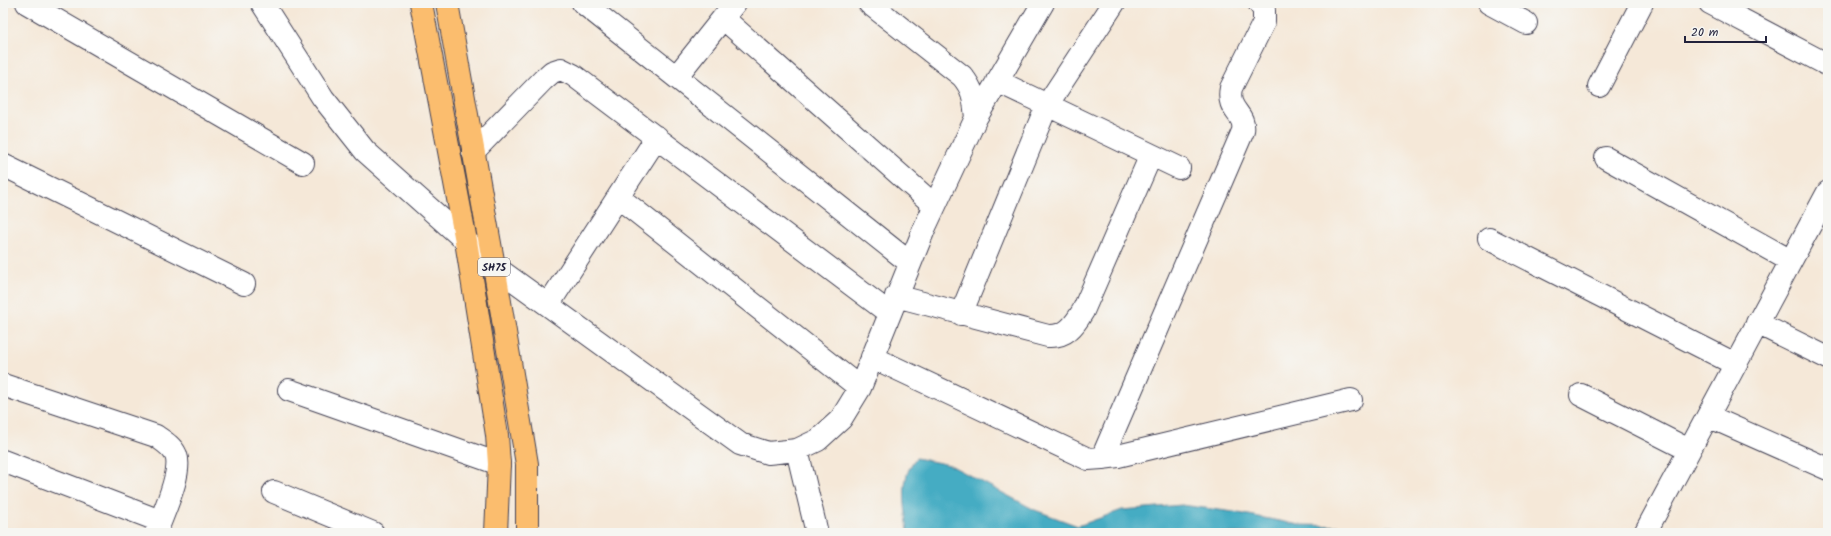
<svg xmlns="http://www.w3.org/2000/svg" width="1831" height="536" viewBox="0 0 1831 536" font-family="Kalam,sans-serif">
<rect width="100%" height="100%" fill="#f6f6f2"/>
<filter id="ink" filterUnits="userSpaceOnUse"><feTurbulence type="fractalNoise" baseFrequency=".025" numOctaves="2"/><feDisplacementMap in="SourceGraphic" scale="8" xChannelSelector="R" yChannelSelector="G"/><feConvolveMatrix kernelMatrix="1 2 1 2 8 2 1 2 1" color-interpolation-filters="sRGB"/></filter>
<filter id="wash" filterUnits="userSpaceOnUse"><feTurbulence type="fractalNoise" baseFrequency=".012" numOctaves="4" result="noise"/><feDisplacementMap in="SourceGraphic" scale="16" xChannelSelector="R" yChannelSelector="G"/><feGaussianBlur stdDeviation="0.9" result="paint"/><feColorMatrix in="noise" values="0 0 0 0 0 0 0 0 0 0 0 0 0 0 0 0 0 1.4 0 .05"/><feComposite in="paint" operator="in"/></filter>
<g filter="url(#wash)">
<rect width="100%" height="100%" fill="#f5e8d8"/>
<path fill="#44acc3" stroke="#33677f" d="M916,458l34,7 85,45 43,16 44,-16 60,-5 52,7 65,13 95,2 11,6h-497c-2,-25 -10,-54 8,-75z"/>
</g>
<g filter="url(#ink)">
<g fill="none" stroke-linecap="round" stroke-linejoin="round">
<g stroke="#424053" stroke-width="24">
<path id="minor" d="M27,3l276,160
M262,3l61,95 42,53 129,115 246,178 28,9 29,-3 21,-10 23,-21 19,-31 65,-161 51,-109 67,-115
M583,3l327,260
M869,3l93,73c12,14 12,24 14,42
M1489,3l37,20
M1710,3l118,62
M723,18l212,188
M676,77l59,-74
M997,81l182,87
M1599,86l43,-83
M473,152l70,-72 9,-8 9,-3 12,6 316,238
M1606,158l185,103
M3,165l241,119
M618,197l242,191
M1489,239l246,125
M896,296l152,40c18,1 26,-10 35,-25l68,-156
M548,305l109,-168
M961,314l86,-209 67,-102
M1757,323l71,35
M872,357l216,102 14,-1 141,-327c3,-19 -17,-19 -12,-43l33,-66v-12l-5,-7
M3,385l153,51c7,5 16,10 20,19 7,18 -14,60 -20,78
M289,390l210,74
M1581,395l108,55
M1708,416l120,53
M797,450l20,83
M1102,458l16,-2 233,-56
M3,461l157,60
M274,492l99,41
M1645,533l183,-341"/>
</g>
<g stroke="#424053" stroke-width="24">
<path id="major" d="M421,3l45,238 31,194 2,29 -3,69
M447,3l47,263 33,198v69"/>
</g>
<use href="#minor" stroke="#fff" stroke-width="22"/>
<use href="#major" stroke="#fbbd6e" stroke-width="22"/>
</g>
</g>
<g text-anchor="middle" stroke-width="4" stroke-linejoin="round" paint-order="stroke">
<rect fill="#f6f6f2" stroke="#626272" stroke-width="1" x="478" y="258" width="32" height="18" rx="3"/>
<g font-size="11" font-weight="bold" fill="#22223b">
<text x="494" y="271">SH75</text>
</g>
</g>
<rect width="1831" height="536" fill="none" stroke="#f6f6f2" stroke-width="16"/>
<path d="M1685 36v6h81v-6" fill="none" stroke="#22223b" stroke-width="2"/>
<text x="1691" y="36" font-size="12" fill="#22223b" stroke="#f6f6f2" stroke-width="3" paint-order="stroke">20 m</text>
</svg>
